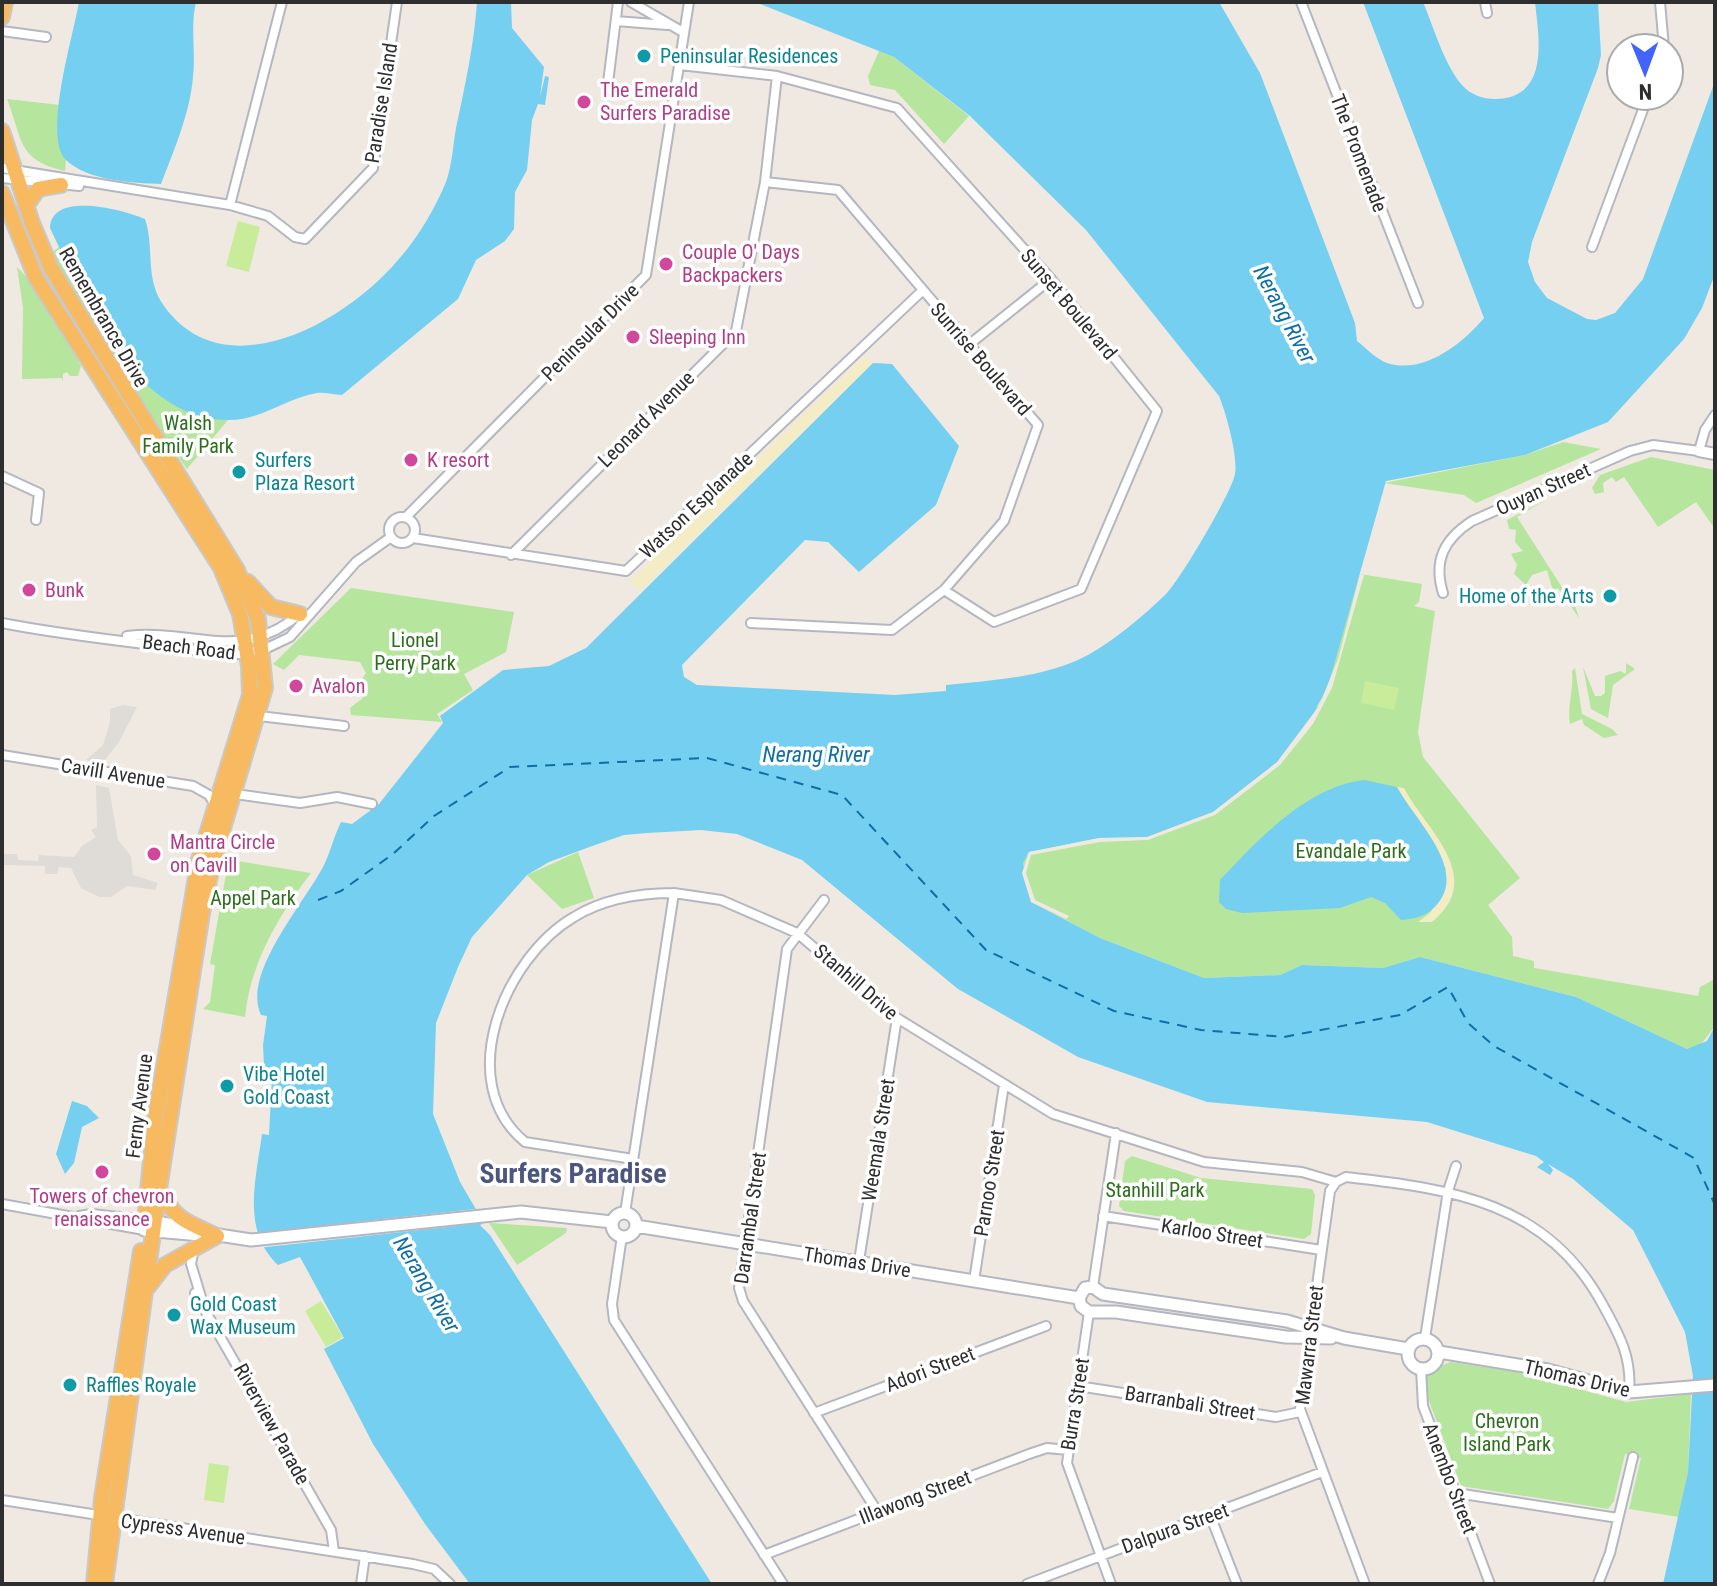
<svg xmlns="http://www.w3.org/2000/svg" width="1717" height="1586" viewBox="0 0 1717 1586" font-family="'Roboto Condensed',sans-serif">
<rect width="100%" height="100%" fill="#efe9e1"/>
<path fill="#b6e59e" d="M879,51l15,6 75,59 -25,28 -49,-54 -25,-5 -2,-9z
M7,99l53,6 -1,35 7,20 -1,11c-48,-11 -42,-31 -58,-72z
M59,247c38,78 76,156 169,173l-41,49 -74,-105 -63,-110z
M17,267l20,21 44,78 -3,10h-8l-3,-4 -4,2v7l-1,-3 -40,1 1,-71z
M1563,442l38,7 -125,54 -12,-8 -80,-12 141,-28z
M1651,457l64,13v59l-19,-27 -38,25 -34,-50 -8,5 -4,-5 -9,6 1,9 -9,2 -3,-6 8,-13z
M1546,500l-29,17 46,72 4,-2v7l6,5 6,19 -21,-30 -5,3 -6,-21 -15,5 -6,10 -12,-11 3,-9 -6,-11 12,-3 -8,-9 1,-12 -7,-1 -2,-9z
M1360,574l62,10 -3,18 -5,4 21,5 -17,121 5,25 97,121 -32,27 24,32 1,19 21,5v7l164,28 2,-9 15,-8v47l-16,21 -12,2 -111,-52 -156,-40 -37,11 -81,-3 -22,10 -76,3 -104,-40 -69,-36 -8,-39 3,-7 293,-150z
M351,588l163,24 -8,40 -42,22 9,16 -36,24 5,8 -91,-7 -1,-7 13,-10 -5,-13 8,-12 -6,-11 -61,-7 -15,15 -11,-6z
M1626,663l9,6 -22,16 -5,33 -17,-9 -8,-42 12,29h6l4,-3v-17l15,-5 6,3z
M1575,668l7,46 30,15 6,6 -14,3 -20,-13 -2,-6 -12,5c-3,-18 4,-34 2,-53z
M578,852l16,46 -32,11 -35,-34z
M225,859l86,14c-32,42 -61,90 -66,144l-42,-8 7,-7 5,-37 -5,-1 16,-90z
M1132,1156l69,22 111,11 3,6 -4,39 -7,5 -180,-28 -5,-5 6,-45z
M489,1223l78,5 -1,5 -49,32z
M1451,1362l66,10 109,30 65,-8 -3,78 -9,45 -50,-8 12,-51 -16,-4 -11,47 -6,8 -147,-23 -35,-93v-13l5,-11z"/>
<path fill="#f3ecc5" d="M865,356l8,7 -233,228 -10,-10z
M1397,787l7,1c22,42 83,89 28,134h-14l13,-10 15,-43z"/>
<path fill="#c9ec9a" d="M238,221l22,6 -11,45 -23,-6z
M1365,681l34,7 -5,22 -33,-7z
M321,1301l22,36 -17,10 -21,-36z
M209,1463l20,3 -5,37 -20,-3z"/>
<path fill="#dfdcd8" d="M123,705l14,2 -18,35 -18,23 -15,-5 17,-15 7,-23v-13z
M96,785l13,3 9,52 13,16 2,19 25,8 -3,7 -28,-4 -16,11h-12l-18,-9 -10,-20 -12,-1 -2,7h-12v-8l-43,-1v-11h15l1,6 20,1 1,-6 35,2 8,-11 14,-9 -5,-7 6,-3z"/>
<path fill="#75cff0" d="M79,2h117c-6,25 0,49 -3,75 -3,36 -19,73 -32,107 -28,-1 -73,-3 -95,-24 -24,-23 8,-127 13,-158z
M477,2h34l1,26 32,39 -4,30 5,-21 4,1 -4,28 -7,-1 -6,16 -5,50 -12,22 -1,37 -9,12 -29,19 -18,39 -116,96c-8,0 -18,-3 -25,-2 -30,5 -56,27 -88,27 -93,1 -145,-121 -179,-192 1,-38 75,-18 95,-9 10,29 -1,60 19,87 61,85 182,16 234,-46 19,-21 37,-51 48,-78 6,-16 7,-37 10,-54 9,-42 18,-83 21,-126z
M755,2h464l41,71 95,250 2,18c9,7 19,18 30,22 37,12 76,-20 97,-45l-121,-316h60c11,26 21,62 39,83 9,10 21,14 33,14 55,-1 44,-60 40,-97h63l3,53 -3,13 -66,174 -4,20 7,20 12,16 40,21 9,1 19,-7 28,-34 72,-198v193l-13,34 -18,31 -76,83 -83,33 -139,26 -58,205 -19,36 -31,40 -65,50 -66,25 -48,1 -70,14 -6,11 8,39 69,36 104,40 76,-3 22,-10 81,3 37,-11 156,40 111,52 20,-8 8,-15v558h-52l25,-112 5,-96 -8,-44 -52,-102 -60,-51 -25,-15 5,6 -3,5 -13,-8 7,-5 -8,-6 -109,-34 -220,-20 -129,-45 -120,-68 -156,-129 -65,-26 -36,-4 -54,3 -23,2 -29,10 -46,17 -22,13 -55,62 -14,30 -22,56 -3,91 27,68 24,41 -4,2 10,10 222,349h-242l-45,-60 -52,-80 -49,-95 20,-11 -44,-81 -22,8c-37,-35 -22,-85 -16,-131l7,1 3,-58 -8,-11 -1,-21 4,-29 -6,-1c-20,-42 47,-116 64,-152 6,-13 9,-27 16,-41l11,2 27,-20 64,-81 -3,-7 63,-46 46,-4 37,-18 287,-285 19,1 67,82 -23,59 -77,67 -31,-30 -23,-2 -123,125 2,12 13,8 198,10 51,-4v-6c48,-5 98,-7 142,-30 27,-15 55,-39 77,-60 14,-13 67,-103 70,-121 3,-19 -9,-61 -16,-78l-133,-166 -116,-114 -76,-59z
M1364,780l33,7c16,31 69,79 42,115 -10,13 -21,17 -38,18l-16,-17 -14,-6 -31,11 -98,5 -16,-4 -7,-7 1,-22c38,-40 86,-93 144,-100z
M72,1101l15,5 12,12 -17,9 -8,36 -9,11 -9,-20z"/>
<path fill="#efe9e1" d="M1360,574l4,1 -32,113 -19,36 -33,41 -65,50 -67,25 -48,2 -69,13 -5,18 9,27 34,16 -3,3 -35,-17 -9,-29 7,-21 70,-14 48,-1 66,-25 64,-50 42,-56 19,-47z
M475,1209l9,14 -227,25 -3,-15z"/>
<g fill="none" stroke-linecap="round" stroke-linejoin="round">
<path stroke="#0d6fa3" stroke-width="2" stroke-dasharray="10 8" stroke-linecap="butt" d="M318,900l23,-9 52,-37 41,-38 76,-49 197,-9 135,37 144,155 128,61 87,19 83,7 116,-22 48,-28 20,36 26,23 200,112 21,47"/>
<g stroke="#b4b7c1" stroke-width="12">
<path id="minor" d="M631,2l52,30
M1301,2l117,301
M1485,2l2,11
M1660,2l4,46
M616,21l51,4
M2,31l44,6
M680,65l97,11 120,32 154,171 106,132 -76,178 -87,33 -50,-32
M607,91l11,-89
M2,168l228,37 38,11 27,21 10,2 68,-71 24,-166
M2,178l77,8
M230,205l52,-203
M1592,247l56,-151
M971,343l80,-64
M2,476l37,17 -3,27
M389 530a13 13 0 1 1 26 0a13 13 0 1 1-26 0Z
M406,517l240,-242 43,-273
M413,538l213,33 296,-280
M511,555l225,-224 29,-149 12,-106
M1443,593c-10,-32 1,-54 29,-72l158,-70 23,-6 46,6 6,-21 10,-15
M2,623c76,15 153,21 229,32l32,-5 27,-13 66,-75 35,-25
M751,623l141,7 52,-40 60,-69 34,-96 -200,-235 -73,-8
M127,636c69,-8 112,29 174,-23
M259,716l85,10
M2,755l191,31 16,9 6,10
M235,794l65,9 37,-6 35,7
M824,900l-37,49 -48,339 4,13 134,210
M633,1159l-108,-17c-73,-60 -20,-185 49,-225 29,-18 67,-24 100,-24
M2,1204l142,26
M625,1213l49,-320 47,7 76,33 100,85 156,96 151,48 98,10 34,10
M79,1216l13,-2 53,6
M1103,1216l218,34
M622,1236l-10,68 2,16 169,264
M194,1248l-3,16 10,33
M859,1261l38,-243
M974,1281l30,-196
M1093,1287l23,-154
M195,1293l136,237 3,21
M1089,1312l-22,151 44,121
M1425,1338l23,-147 8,-25
M1421,1369l2,37 67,178
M1078,1386l198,31 24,-5
M814,1413l232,-87
M1456,1493l162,25
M2,1500l411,64 21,5 16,15
M1210,1515l27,69
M764,1555l265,-101 18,-6 21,2
M361,1584l4,-28
M1027,1584l295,-112
M1365,1584l-65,-175 30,-218 6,-9 10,-5c107,12 202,25 258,130 16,29 28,51 25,85
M1598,1584l12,-31 23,-96"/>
</g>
<g stroke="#b4b7c1" stroke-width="14">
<path id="tertiary" d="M1699,451l16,3"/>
</g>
<g stroke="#b4b7c1" stroke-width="15">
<path id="secondary" d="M612 1225a12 12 0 1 1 24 0a12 12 0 1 1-24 0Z
M145,1220l50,9
M636,1226l443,72
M144,1230l68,6
M212,1234l39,6 270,-28 91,10
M1079,1298l6,-10 8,-1 10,7 184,27 57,17 64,11
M1079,1298l2,8 8,6h27l170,25 45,1
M1408 1354a15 15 0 1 1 30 0a15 15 0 1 1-30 0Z
M1439,1352l109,18 81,22 86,-7"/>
</g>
<g stroke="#c9c9c9" stroke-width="18">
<path id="trunk" d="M2,17l3,-15
M2,131l30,92 19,45 186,302 21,49 7,69 -52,174 -11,51 -43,276 -54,395
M2,193l34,85 185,290 19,46 9,52 1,29 -51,165 -44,259 -9,92
M26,206l12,-17 23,-4
M248,582l23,25 29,7
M159,1189c17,32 26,32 58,47
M148,1287l17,-22 52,-29
M94,1584l8,-86 39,-247"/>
</g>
<use href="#minor" stroke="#fff" stroke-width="8"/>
<use href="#tertiary" stroke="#fff" stroke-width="10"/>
<use href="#secondary" stroke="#fff" stroke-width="11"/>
<use href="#trunk" stroke="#f8ba60" stroke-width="14"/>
</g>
<g fill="#0f9aa8" stroke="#fff" stroke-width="3">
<circle cx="644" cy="56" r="8"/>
<circle cx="239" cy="472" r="8"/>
<circle cx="1610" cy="596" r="8"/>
<circle cx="227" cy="1086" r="8"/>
<circle cx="174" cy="1315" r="8"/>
<circle cx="70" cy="1385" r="8"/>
</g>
<g fill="#d1479c" stroke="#fff" stroke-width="3">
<circle cx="584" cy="102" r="8"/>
<circle cx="666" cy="264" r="8"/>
<circle cx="633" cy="337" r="8"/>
<circle cx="411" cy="460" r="8"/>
<circle cx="29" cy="590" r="8"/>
<circle cx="296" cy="686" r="8"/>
<circle cx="154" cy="854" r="8"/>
<circle cx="102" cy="1172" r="8"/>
</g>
<g text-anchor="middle" stroke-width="7" stroke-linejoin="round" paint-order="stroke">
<g font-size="20" fill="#0d838f" stroke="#fff" text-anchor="start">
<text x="660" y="63">Peninsular Residences</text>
<text x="255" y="467">Surfers<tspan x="255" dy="23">Plaza Resort</tspan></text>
<text x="1594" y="603" text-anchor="end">Home of the Arts</text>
<text x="243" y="1081">Vibe Hotel<tspan x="243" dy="23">Gold Coast</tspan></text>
<text x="190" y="1311">Gold Coast<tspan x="190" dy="23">Wax Museum</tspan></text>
<text x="86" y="1392">Raffles Royale</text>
</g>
<g font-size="20" fill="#b23c85" stroke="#fff" text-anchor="start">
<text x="600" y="97">The Emerald<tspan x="600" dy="23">Surfers Paradise</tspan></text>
<text x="682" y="259">Couple O' Days<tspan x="682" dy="23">Backpackers</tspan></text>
<text x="649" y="344">Sleeping Inn</text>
<text x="427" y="467">K resort</text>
<text x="45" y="597">Bunk</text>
<text x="312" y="693">Avalon</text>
<text x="170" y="849">Mantra Circle<tspan x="170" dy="23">on Cavill</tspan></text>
<text x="102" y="1203" text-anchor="middle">Towers of chevron<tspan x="102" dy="23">renaissance</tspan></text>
</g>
<g font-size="20" fill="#2e2e2e" stroke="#fff">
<text transform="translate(381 103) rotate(-81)" y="7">Paradise Island</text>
<text transform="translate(1359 153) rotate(69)" y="7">The Promenade</text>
<text transform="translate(1069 304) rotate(50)" y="7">Sunset Boulevard</text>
<text transform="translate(104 317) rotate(60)" y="7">Remembrance Drive</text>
<text transform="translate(590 332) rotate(-45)" y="7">Peninsular Drive</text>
<text transform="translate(981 359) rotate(49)" y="7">Sunrise Boulevard</text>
<text transform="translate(646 419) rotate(-45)" y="7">Leonard Avenue</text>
<text transform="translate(1543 489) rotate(-24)" y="7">Ouyan Street</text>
<text transform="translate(696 505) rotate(-43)" y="7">Watson Esplanade</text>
<text transform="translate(189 647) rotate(7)" y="7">Beach Road</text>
<text transform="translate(113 773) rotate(9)" y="7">Cavill Avenue</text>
<text transform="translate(856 982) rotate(41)" y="7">Stanhill Drive</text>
<text transform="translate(139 1106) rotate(-83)" y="7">Ferny Avenue</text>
<text transform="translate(878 1140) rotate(-81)" y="7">Weemala Street</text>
<text transform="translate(989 1183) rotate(-81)" y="7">Parnoo Street</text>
<text transform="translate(750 1218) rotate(-82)" y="7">Darrambal Street</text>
<text transform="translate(1212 1233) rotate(9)" y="7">Karloo Street</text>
<text transform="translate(857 1262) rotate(9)" y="7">Thomas Drive</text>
<text transform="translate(1309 1345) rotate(-83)" y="7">Mawarra Street</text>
<text transform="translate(930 1369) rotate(-21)" y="7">Adori Street</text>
<text transform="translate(1577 1378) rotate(13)" y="7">Thomas Drive</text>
<text transform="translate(1190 1403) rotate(9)" y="7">Barranbali Street</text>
<text transform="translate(1075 1404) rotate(-81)" y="7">Burra Street</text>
<text transform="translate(272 1424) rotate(61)" y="7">Riverview Parade</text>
<text transform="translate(1450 1478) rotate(69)" y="7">Anembo Street</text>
<text transform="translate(915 1497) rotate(-21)" y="7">Illawong Street</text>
<text transform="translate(1175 1528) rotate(-20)" y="7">Dalpura Street</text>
<text transform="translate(183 1529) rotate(8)" y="7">Cypress Avenue</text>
</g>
<g font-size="20" fill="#2c6e1b" stroke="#fff">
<text x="188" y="430">Walsh<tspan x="188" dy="23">Family Park</tspan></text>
<text x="415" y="647">Lionel<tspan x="415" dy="23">Perry Park</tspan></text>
<text x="1351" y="858">Evandale Park</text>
<text x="253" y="905">Appel Park</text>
<text x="1155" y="1197">Stanhill Park</text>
<text x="1507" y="1428">Chevron<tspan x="1507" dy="23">Island Park</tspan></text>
</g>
<g font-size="22" font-style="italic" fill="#0d6fa3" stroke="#fff">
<text transform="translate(1285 314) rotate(62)" y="8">Nerang River</text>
<text x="816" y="762">Nerang River</text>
<text transform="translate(427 1284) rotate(59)" y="8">Nerang River</text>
</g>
<g font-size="28" font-weight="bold" fill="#4d5680" stroke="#fff">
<text x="573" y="1183">Surfers Paradise</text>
</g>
</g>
<rect width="1717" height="1586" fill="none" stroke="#2e2e2e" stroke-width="8"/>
<g transform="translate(1645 72) rotate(179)"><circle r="38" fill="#ffffff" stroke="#ababab" stroke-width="2"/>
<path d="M0-6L14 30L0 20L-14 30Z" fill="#4264fb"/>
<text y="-12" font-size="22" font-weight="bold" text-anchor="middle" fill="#2e2e2e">N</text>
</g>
</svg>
